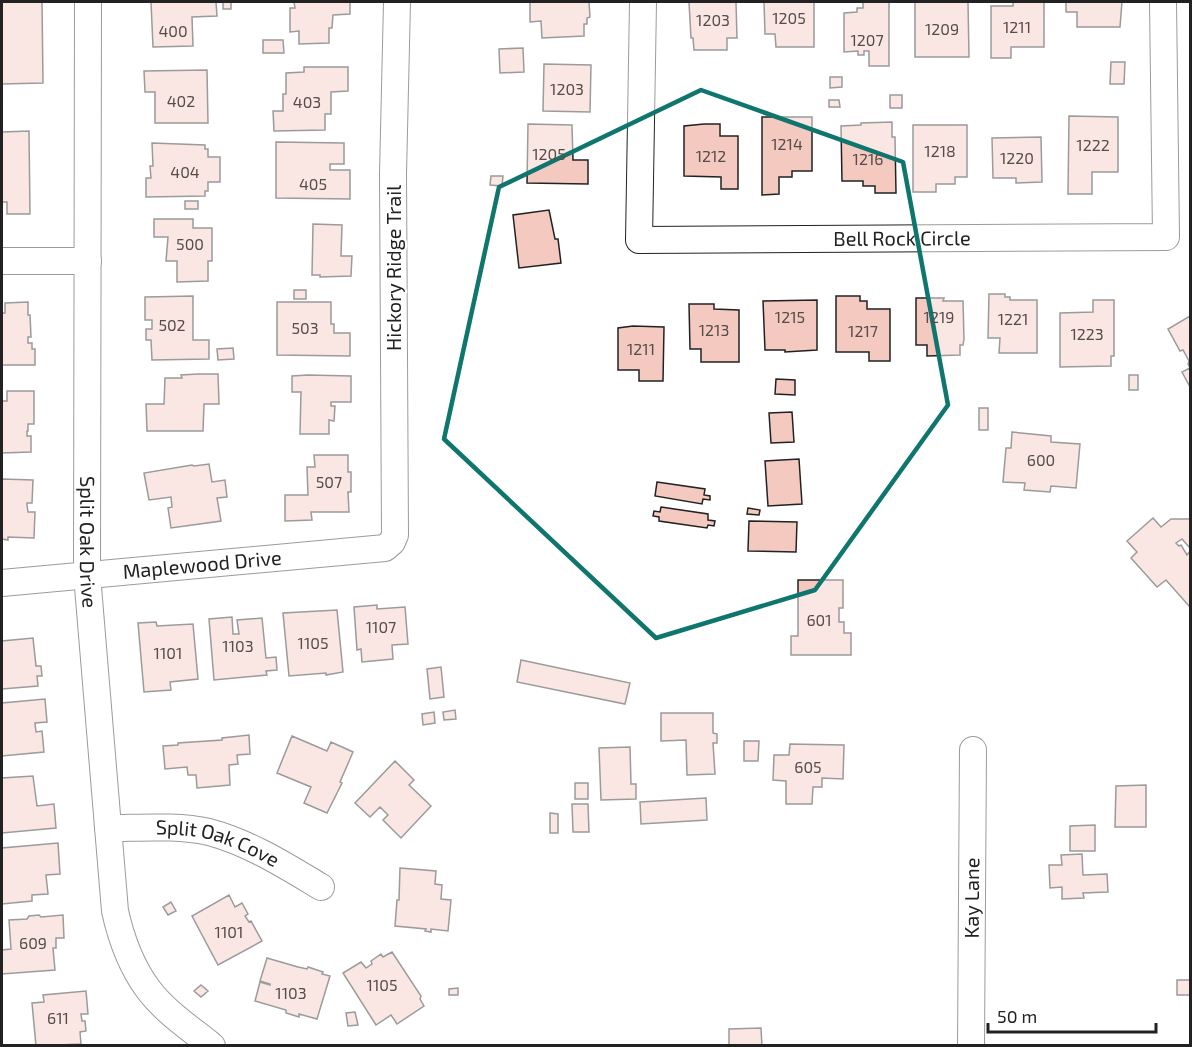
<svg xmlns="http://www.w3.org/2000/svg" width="1192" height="1047" viewBox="0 0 1192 1047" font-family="'Exo 2',sans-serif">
<rect width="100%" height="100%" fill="#fff"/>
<path fill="#f3c9c0" stroke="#222" stroke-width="1.5" d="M2,2h40l1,81 -41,1z
M151,2h65l1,14 -25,1 1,29 -40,1z
M223,2h8v7h-8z
M294,2h56v12l-17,1 -1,13h-3v15l-30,1v-13l-9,1v-24h5z
M530,2h59l1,15 -3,1v6h-3v12l-42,2 -1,-17 -11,1z
M689,2h47l1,36h-10v12h-33l-1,-12h-2z
M764,2h50v45h-38l-1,-13h-10z
M863,2h26v64h-20v-15h-5v4h-6v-4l-14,1v-39l13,-1v-4h6z
M915,2h53l1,55h-54z
M1013,2h31v45h-33v11h-20v-52h22z
M1066,2h56l-2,25h-43v-15h-11z
M263,40h20l1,13h-21z
M523,48l1,24 -24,1 -1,-24z
M1111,62h14l-1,22h-14z
M544,64l47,1 -1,47 -47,-1z
M304,67h44v24l-17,1v22h-6v16l-51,1 -1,-20h10v-17h3v-21l18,-1z
M207,70l1,53h-53v-31h-10l-1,-21z
M830,77h12v10l-12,1z
M890,95h12v13h-12z
M829,100h10l1,7h-11z
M1069,116l49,1v55h-26v22h-24z
M762,117h50v54h-20v6h-13v17l-17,1z
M892,122v15h3l1,56h-21v-7h-12v-5h-21l-1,-55 20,-1v-2z
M528,124l44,1 1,35h15v24l-61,-1z
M704,124h16v12h18v53h-17v-12l-37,-1v-50z
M913,125h54v52h-12v7h-19v8h-23z
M29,131l1,83h-23v-12h-5v-70z
M1041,137l1,45 -26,1v-5h-23l-1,-40z
M276,142l68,1v21h-14v6h20v29l-74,-1z
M152,143l53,2v4h3v8h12v25h-12v9h-3v5l-59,1v-19h5l-1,-12h3z
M491,176h12l-1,10 -12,-1z
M185,201h13v8h-13z
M549,210l6,29h3l3,24 -42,5 -6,-53z
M154,219h39v9h19v33h-4v20l-31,1v-21h-11l2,-24h-14z
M313,224l29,1 -1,31h11l-1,20 -31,1v-2h-8z
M294,290h12v9h-12z
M989,294h16v3h5v3h27v53h-38l1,-15h-12z
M193,296v44h16v19l-57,1 -1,-20h-5v-11h6v-9h-7v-23z
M836,296h24v5h7v8h23v52h-21v-9h-33z
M916,298h28l-1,3h20l1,38 -1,6h-3v10l-33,1v-11h-11z
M817,300v50l-32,2v-2h-20l-2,-49z
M1093,300h21v56h-3v10l-51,1v-54l33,-1z
M28,302v13h2l1,22h-3v6h4v6h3v16h-33v-52h3v-10z
M277,302h54v22h3v9h16v23l-73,-1z
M689,304h25v5l25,1v52h-38v-13h-11z
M1190,316v71l-8,-15 8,-4 -2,-4 1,-3 -6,-11 -3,1 -12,-22z
M633,326l31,1 -1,54h-24v-11h-21v-42z
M233,348l1,11 -16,1 -1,-11z
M198,374h20l1,30h-15l-1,27h-56l-1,-27h18l1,-26h17l-1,-3z
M308,375l43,1v26h-20v4h4l-1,15 -5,-1v14h-29l1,-42h-9v-16z
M1129,375h9v15h-9z
M776,379l19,1v15l-20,-1z
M7,391h27v33h-6v7h-1v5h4v16l-29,1v-52h5z
M979,408h9v22h-9z
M792,412l2,30 -23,1 -2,-30z
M1012,432l39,4v6l29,2 -4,44 -25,-2 -1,6 -26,-2 1,-7 -22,-1 3,-34h5z
M314,455h34v17h3v20h-3l1,20h-38l1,8 -27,1v-26h23l-1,-28h8z
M799,459l3,45 -34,2 -3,-45z
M209,464l3,18 13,-2 2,17 -10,1 4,23 -50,7 -3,-20 4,-1 -1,-10 -22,3 -5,-27 48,-8 2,1z
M2,479l31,1 -1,23h-5v2l1,7h7l-1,26 -26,-1v3l-6,-1z
M657,482l48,7 -1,6 6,1v4l-7,-1 -1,5 -47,-8z
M661,507l47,7v6l7,1 -1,5 -6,-1 -1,3 -48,-7v-4l-6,-1 1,-5 6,1z
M748,508l12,2 -1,5 -12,-1z
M1153,518l8,9 10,-8h19v27l-1,1 -7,-8 -6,4 3,3 2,-1 6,10 3,-4v54l-1,1 -23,-26 -9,7 -26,-29 6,-6 -10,-11z
M749,521l48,1 -1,30 -48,-1z
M798,580h45v28h-4v14h5v11h7v22h-60v-19h7z
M377,605v4l28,-2 3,37 -16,1 1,14 -31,3 -1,-13 -4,1 -3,-43z
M337,610l6,62 -17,3v-2l-37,3 -6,-63z
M232,617l1,17h6l-2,-14 25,-2 4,40 10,-1 1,13 -11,1 1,4 -53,5 -5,-61z
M156,622l1,4 36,-2 5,55 -28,3 1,8 -27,2 -6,-69z
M33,638l3,28h5l1,10h-5l1,10 -36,3v-48z
M521,660l109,23 -5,21 -108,-22z
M441,667l3,30 -14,2 -3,-30z
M45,699l2,23 -12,1 1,9 6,-1 2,21 -42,4v-53z
M455,710l1,9 -12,1 -1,-8z
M434,712l1,11 -12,2 -1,-11z
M661,713h52v20l4,1v9h-4l2,31 -28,1 -1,-35 -25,1z
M249,735l1,19 -13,1 1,9 -9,1 1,20 -33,3 -1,-13h-8l-1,-8 -22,2 -2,-23 15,-1v-2l44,-3v-2z
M292,736l35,15 4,-9 22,10 -13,30 2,1 -15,30 -23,-10 7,-16 -34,-14z
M744,741h15l-1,20h-14z
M790,744l54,1 -1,34 -21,-1v9h-9l-1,17h-26v-23l-13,-1 1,-25h15z
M630,747l1,37h5v15l-35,1 -2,-52z
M395,761l19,19 -5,5 22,21 -30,32 -18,-18 5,-5 -8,-8 -10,10 -15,-14z
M33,776l4,30 17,-2 2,24 -54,5v-55z
M575,783h13v16h-13z
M1146,785v42h-31l1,-41z
M706,798l1,22 -66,4 -1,-22z
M572,804h16l1,28h-16z
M550,813l8,1v19h-8z
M1095,825v26h-25v-25z
M58,843l2,31 -14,1 2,19 -16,1v6l-30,3v-56z
M1082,854l1,21 24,-1 1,18 -25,1 1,5 -22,1v-12l-12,1 -1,-23h13l-1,-10z
M400,868l36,3 -1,13 7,1 -1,14 10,1 -3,31 -17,-2v3l-6,-1 1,-2 -31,-3 2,-26h2z
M229,895l6,12 7,-4 6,11 -3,2 4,6 2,-1 11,20 -44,24 -26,-49z
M171,902l5,9 -8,4 -5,-8z
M39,915l2,2 22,-2 1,23h-8v10h-3l2,22 -53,4v-24l9,-1 -2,-29 18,-1 2,-3z
M392,952l29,44 -1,3 4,7 -27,18 -6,-9 -15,10 -33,-52 18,-11 5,6 6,-4 -1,-3 10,-7 2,3z
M267,958l31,9 9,2 1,-2 15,5 -1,2 8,2 -13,43 -18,-5v3l-13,-4v-3l-31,-9 5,-19 10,3v-1l-10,-3z
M1177,980h13v15h-13z
M201,985l7,6 -7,6 -7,-6z
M458,988v7h-9v-6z
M86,991l2,23h-7l1,7h3l1,10 -6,1 1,12 -45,2 -4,-43 12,-1 -1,-7z
M355,1012l3,13 -10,1 -2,-13z
M761,1028l1,18h-33v-17z"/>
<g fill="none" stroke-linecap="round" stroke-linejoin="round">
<g stroke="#222" stroke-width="28">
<g id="minor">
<path id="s1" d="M88,2l-1,573 28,336c6,27 16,55 33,78 17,23 42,39 64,57"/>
<path id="s2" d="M643,2l-4,238 527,-3 -3,-235"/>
<path d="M2,261h86"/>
<path id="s3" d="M2,583l383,-35 7,-6 3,-7 -2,-361 4,-172"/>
<path id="s4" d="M108,828c32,0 69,-3 101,4 41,11 77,34 112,55"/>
<path id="s5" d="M971,1046l2,-296"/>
</g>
</g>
<use href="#minor" stroke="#fff" stroke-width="26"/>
</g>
<path d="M0 0H1192V1047H0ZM701,90l202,72 45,243 -133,185 -159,48 -212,-199 55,-252z" fill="#fff" fill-opacity=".55" fill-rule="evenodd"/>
<path fill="none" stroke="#0f766e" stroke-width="4.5" stroke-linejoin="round" d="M701,90l202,72 45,243 -133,185 -159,48 -212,-199 55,-252z"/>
<g text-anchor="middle" stroke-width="4.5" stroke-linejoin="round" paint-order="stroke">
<g font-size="16" fill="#564c4a">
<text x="789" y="24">1205</text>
<text x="713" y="26">1203</text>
<text x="1017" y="33">1211</text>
<text x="942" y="35">1209</text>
<text x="173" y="37">400</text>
<text x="867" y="46">1207</text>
<text x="567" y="95">1203</text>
<text x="181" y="107">402</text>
<text x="307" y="108">403</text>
<text x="787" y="150">1214</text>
<text x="1093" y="151">1222</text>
<text x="940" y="157">1218</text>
<text x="549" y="160">1205</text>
<text x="711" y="162">1212</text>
<text x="1017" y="164">1220</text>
<text x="868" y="165">1216</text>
<text x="185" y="178">404</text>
<text x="313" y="190">405</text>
<text x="190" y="250">500</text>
<text x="790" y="323">1215</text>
<text x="939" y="323">1219</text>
<text x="1013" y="325">1221</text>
<text x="172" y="331">502</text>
<text x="305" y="334">503</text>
<text x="714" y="336">1213</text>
<text x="863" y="337">1217</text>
<text x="1087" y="340">1223</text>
<text x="641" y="355">1211</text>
<text x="1041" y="466">600</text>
<text x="329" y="488">507</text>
<text x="819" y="626">601</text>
<text x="381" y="633">1107</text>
<text x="313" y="649">1105</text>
<text x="238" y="652">1103</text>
<text x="168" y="659">1101</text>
<text x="808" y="773">605</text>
<text x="229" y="938">1101</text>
<text x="33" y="949">609</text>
<text x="382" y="991">1105</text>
<text x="291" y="999">1103</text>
<text x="58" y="1024">611</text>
</g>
<g font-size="20" fill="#222" stroke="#fff">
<text dy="7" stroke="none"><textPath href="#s2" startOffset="501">Bell Rock Circle</textPath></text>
<text transform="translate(394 268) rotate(-90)" y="7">Hickory Ridge Trail</text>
<text dy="7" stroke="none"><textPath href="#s1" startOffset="540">Split Oak Drive</textPath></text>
<text dy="7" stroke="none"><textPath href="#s3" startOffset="201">Maplewood Drive</textPath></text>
<text dy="7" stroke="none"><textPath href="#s4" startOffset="112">Split Oak Cove</textPath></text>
<text dy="7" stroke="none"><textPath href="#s5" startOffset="148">Kay Lane</textPath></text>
</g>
</g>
<rect width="1192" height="1047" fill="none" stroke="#222222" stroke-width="6"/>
<path d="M988 1023v9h168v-9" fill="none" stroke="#222222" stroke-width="3"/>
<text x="997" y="1023" font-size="18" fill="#222222" stroke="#ffffff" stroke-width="4.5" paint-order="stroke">50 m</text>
</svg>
